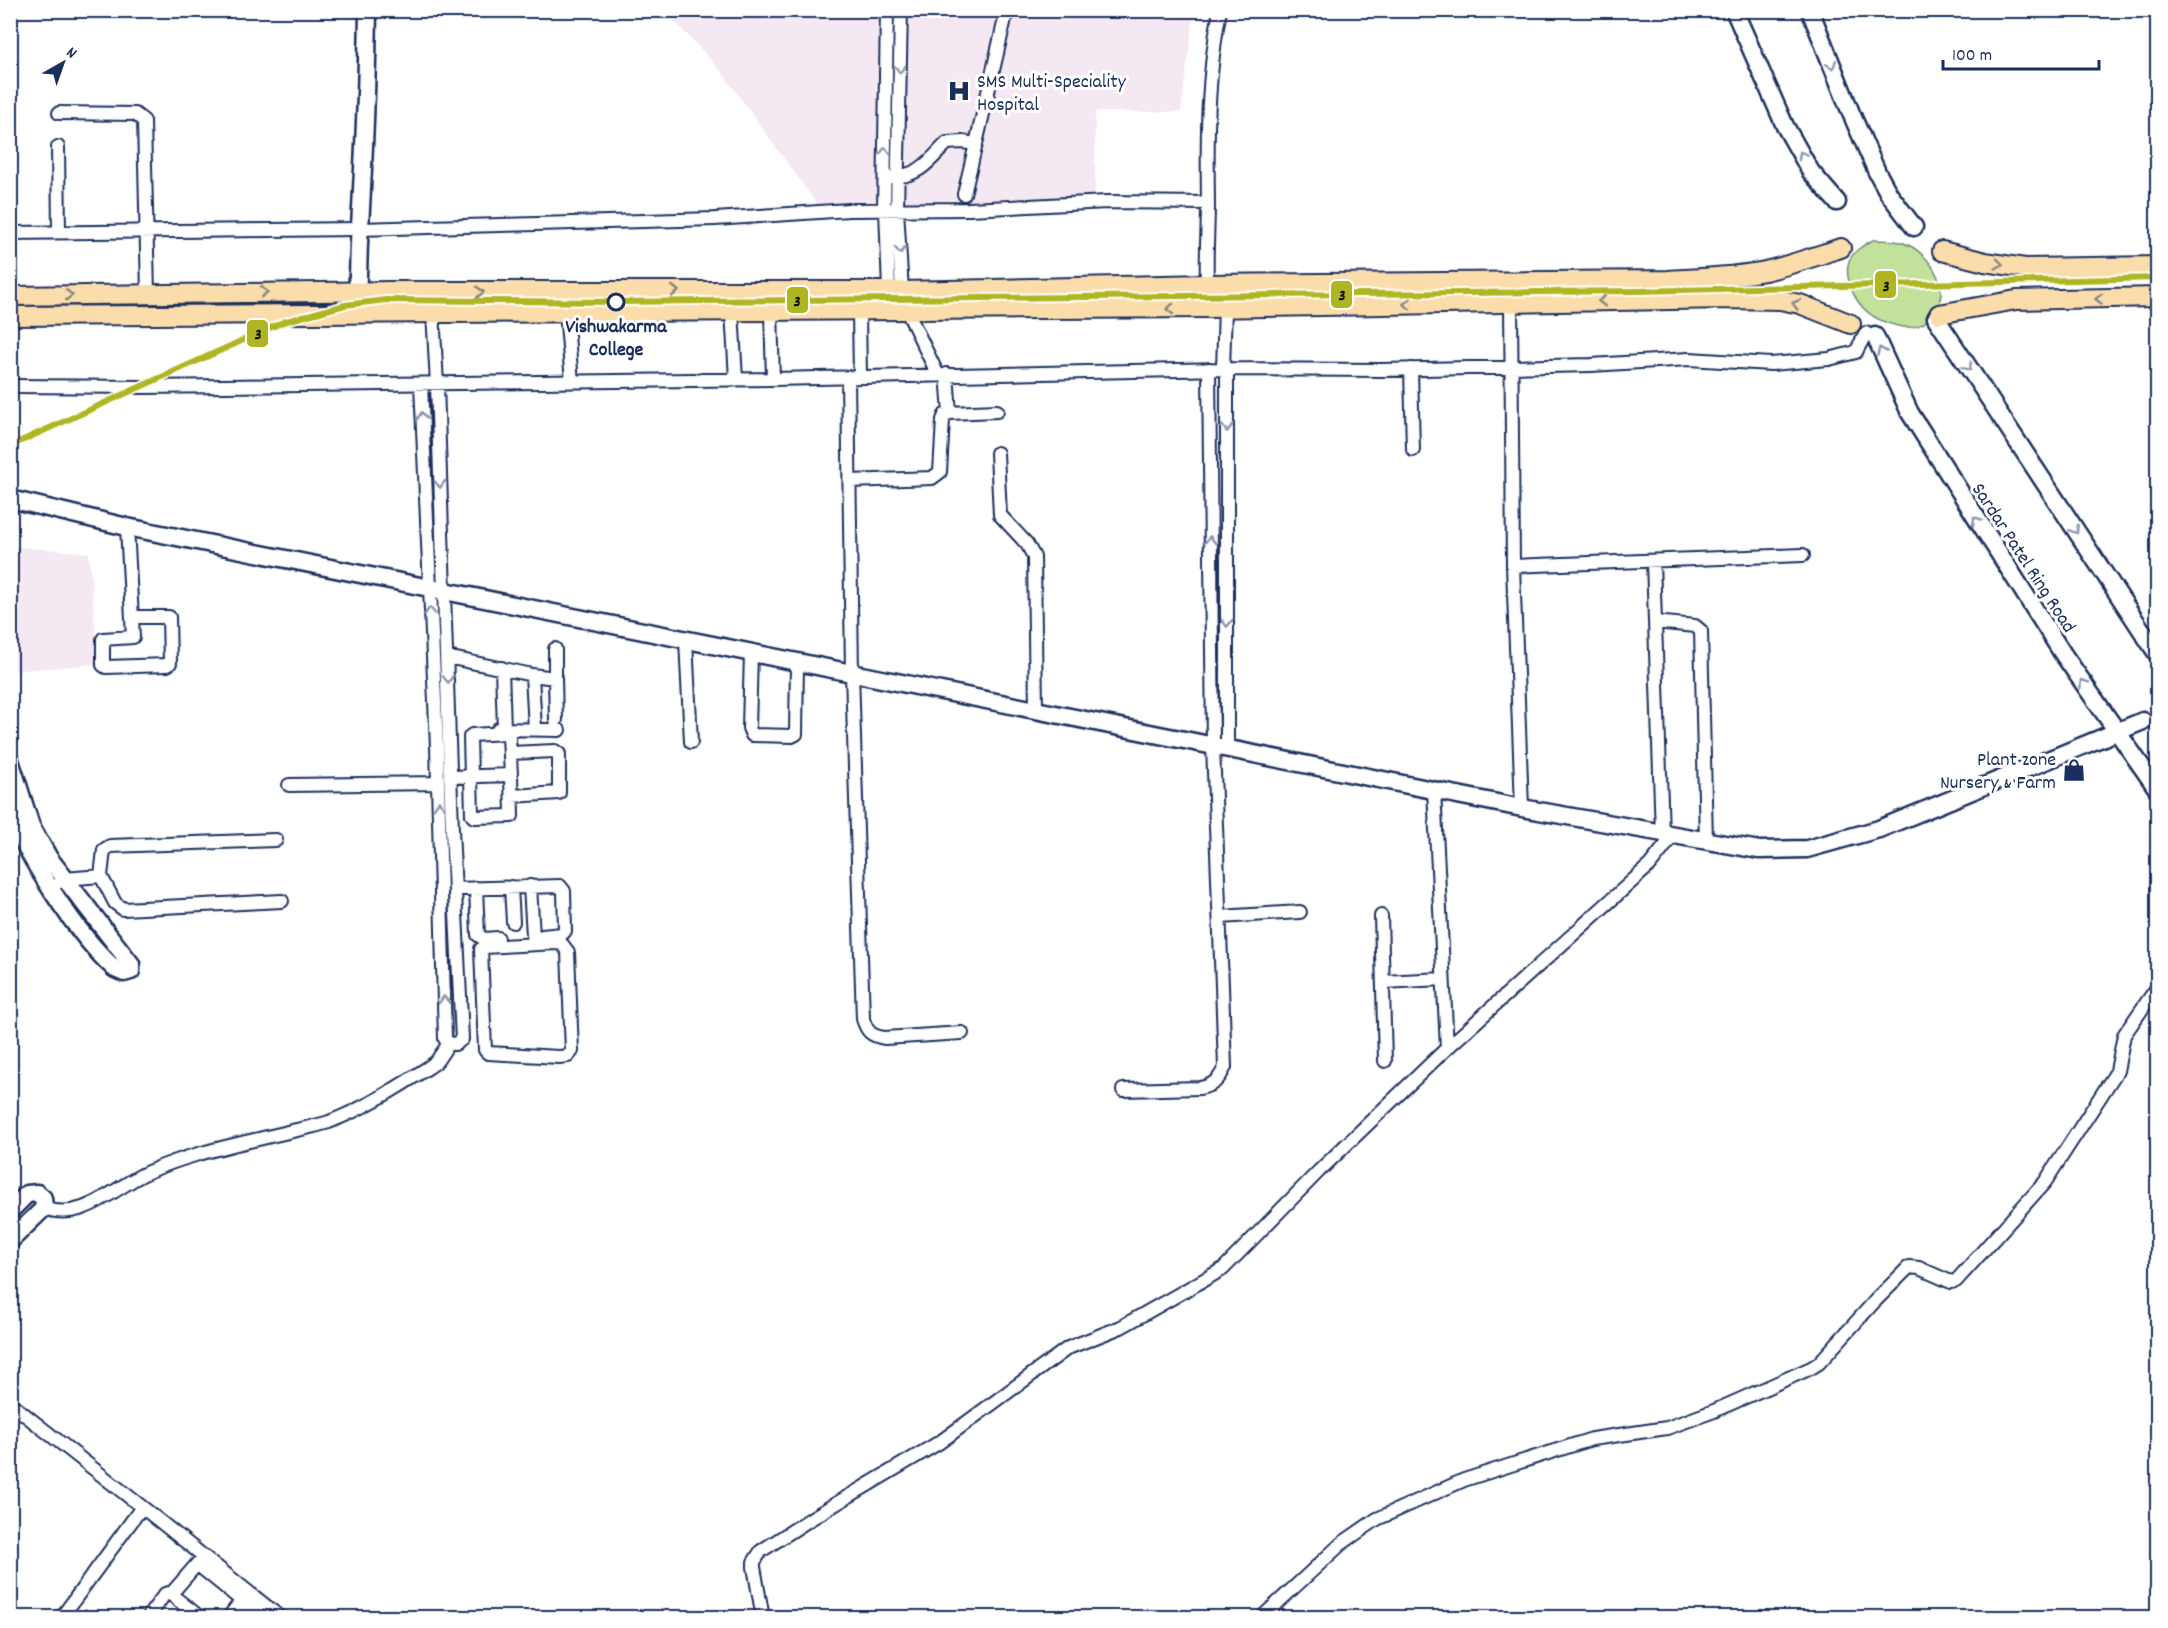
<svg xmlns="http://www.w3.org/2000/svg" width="2168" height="1628" viewBox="0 0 2168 1628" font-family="Dekko,sans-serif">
<rect width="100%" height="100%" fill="#fff"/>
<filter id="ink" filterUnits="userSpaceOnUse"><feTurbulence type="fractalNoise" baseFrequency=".0167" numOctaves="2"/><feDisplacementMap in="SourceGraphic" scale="12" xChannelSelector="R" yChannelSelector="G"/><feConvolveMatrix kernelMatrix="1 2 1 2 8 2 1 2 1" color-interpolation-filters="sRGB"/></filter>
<g filter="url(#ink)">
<path fill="#f4e8f3" d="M665,11h529l-13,101h-86v95l-273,4 -101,-140z
M10,546l79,7 9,111 -86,7 -2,-13z"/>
<path fill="#c2e19a" stroke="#6e887c" stroke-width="1.5" d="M1873,240c10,0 22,0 31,3 24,9 47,42 32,66 -3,4 -8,11 -12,14 -7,5 -18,5 -26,3 -23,-5 -39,-16 -47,-38 -3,-9 -5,-17 -2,-27 4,-10 15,-16 24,-21z"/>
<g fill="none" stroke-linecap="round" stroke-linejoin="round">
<g stroke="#1b2f5e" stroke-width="16">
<path id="street" d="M901,10l-4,200 5,81
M59,113l76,1 9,7 4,173
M976,144l31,-134
M58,147l1,85
M892,177c28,-1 37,-16 55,-34l16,-1 13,2 -12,50
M884,210l3,-200
M886,210l3,80
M10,233l349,-4 356,-10 134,-9 120,-1 138,-7 101,1
M1511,302l2,264 9,242
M1210,308c-6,-35 -2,-69 -2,-105 -1,-68 -1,-125 12,-193
M732,311l4,68
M771,311l2,68
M859,311l1,66
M907,311l31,64
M566,312l6,70
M1223,369l2,-61
M1227,369v379
M1411,369l2,81
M848,377l4,296 11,346c4,13 8,17 22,19l77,-5
M421,384l16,363 8,292 4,4 6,1 7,-5 -10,-210 -15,-445 -4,-72
M10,386l135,1 628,-8 450,-10 159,1 209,-5 98,-6 82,5 58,-5 27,-7 10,-19
M950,413l47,-2
M997,453l3,62 27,29 7,13 2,153
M850,481l82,-3 8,-6 3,-52 2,-5 5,-2 -3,-39
M127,527c2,37 4,74 6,110l-30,2v26l3,2 61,-2 3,-2 -1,-46h-37
M1653,561l9,273
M1513,566l290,-11
M1655,622l40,4 6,5 5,210
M686,640l5,102
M751,653l-2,75 3,7 40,1 4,-2 1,-72
M447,657l85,18 3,54
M502,668l2,61
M532,675l23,3v-29
M555,678l1,42
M498,729l61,1
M510,753l45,-2 4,3v39l-47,3
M450,777l61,-2 -2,-38 -4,-4 -33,2 -2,2 2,78 2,2 38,-1 -1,-41
M289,785l149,-2
M1434,790l13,258
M101,876l3,-26 6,-4 166,-6
M60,882l4,-3 37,-3 14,27 8,6 159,-8
M530,886l3,50
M511,887l2,35
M476,888l2,47 6,4 14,-1
M455,889l105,-3 4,5 1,40 -3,3 -20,2
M1381,916l4,145
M1220,917l80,-5
M557,943l5,1 6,8 4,99 -4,5 -9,1 -71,-4 -3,-3 -4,-101 3,-2z
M1383,982l60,-3
M1123,1090l77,-2c14,-3 19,-8 25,-21l-12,-322 -4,-376
M44,1208c39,15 70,-21 104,-36 43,-19 90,-28 136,-39 15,-4 30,-6 45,-11 36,-14 68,-34 100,-55l7,-5 13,-19
M10,1403l132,104 -81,111
M142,1507l139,111
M171,1594l26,-30 66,54
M151,1618l-1,-4 15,-20 4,-1 32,25
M228,1618l18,-23
M763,1618l-9,-51v-5l7,-11 51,-33 128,-76 128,-94 53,-21 102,-58 96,-98 128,-123 203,-183 23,-29
M1261,1618l80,-74 36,-25 87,-39 128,-41 75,-11 47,-17 97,-43 8,-5 56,-62 34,-34 10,1 32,14 5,-1 89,-99 72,-111 7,-36 34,-49"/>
</g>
<g stroke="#1b2f5e" stroke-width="21">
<path id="secondary" d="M1734,10l51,116 26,46 26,30
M1810,10l41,103 26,59 12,22 25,33
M357,292c2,-22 1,-43 3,-65 4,-72 7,-144 8,-217
M1936,318l222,337
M1875,336l35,77 153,241 95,136
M10,499l117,28 1395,281 237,42 48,-1 72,-20 264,-108
M10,760l21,66 18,32 82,106v7l-7,2 -9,-4c-38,-34 -88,-111 -105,-158
M10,1211l17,-17 10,-1 6,5 1,10 -34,33"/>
</g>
<g stroke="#1b2f5e" stroke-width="22">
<path id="primary" d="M1942,251l43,11 40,6 133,-2
M10,296l380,-5h512l304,-7 462,-4c32,-2 65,-3 97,-9 26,-6 51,-15 76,-23
M1939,314l77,-14 142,-3
M10,316l1200,-8 518,-9 52,1 20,4 51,20"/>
</g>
<use href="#street" stroke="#fff" stroke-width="12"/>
<use href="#secondary" stroke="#fff" stroke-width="16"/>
<use href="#primary" stroke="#fbddab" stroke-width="18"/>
<g stroke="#fff" stroke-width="10">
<path id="metro-1" d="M10,446l273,-124 62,-17 41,-5 230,2 1024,-11 518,-13"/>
</g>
<use href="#metro-1" stroke="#afb621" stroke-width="6"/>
</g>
<defs><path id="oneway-chevron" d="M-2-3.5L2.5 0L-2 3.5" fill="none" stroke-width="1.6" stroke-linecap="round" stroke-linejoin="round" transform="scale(1.5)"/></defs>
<g stroke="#8d97ae">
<use href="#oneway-chevron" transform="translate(1832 65) rotate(68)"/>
<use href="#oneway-chevron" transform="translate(900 69) rotate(91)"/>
<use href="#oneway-chevron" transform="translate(885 151) rotate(-90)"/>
<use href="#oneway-chevron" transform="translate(1802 155) rotate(-120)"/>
<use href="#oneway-chevron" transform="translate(900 250) rotate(87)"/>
<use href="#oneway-chevron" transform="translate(1881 351) rotate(-114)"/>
<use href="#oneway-chevron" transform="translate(1968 367) rotate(57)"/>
<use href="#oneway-chevron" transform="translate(422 416) rotate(-92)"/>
<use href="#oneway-chevron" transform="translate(1227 428) rotate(90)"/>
<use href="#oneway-chevron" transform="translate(440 484) rotate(88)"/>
<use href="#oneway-chevron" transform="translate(1976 520) rotate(-122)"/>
<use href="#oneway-chevron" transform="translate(2075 530) rotate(57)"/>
<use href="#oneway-chevron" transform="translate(1210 540) rotate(-91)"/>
<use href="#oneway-chevron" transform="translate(430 611) rotate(-93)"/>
<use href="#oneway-chevron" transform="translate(1227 623) rotate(90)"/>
<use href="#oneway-chevron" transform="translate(448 679) rotate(88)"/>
<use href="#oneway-chevron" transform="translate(2083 683) rotate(-125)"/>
<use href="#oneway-chevron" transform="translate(439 805) rotate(-92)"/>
<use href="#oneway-chevron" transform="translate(444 1000) rotate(-92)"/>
</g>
<g stroke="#8b8684">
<use href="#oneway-chevron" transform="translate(1999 264) rotate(8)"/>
<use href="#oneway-chevron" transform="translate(675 291)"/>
<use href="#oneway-chevron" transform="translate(264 292) rotate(-1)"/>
<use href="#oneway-chevron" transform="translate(480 292)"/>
<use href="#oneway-chevron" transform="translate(69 295) rotate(-1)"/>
<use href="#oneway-chevron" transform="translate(2099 299) rotate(179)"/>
<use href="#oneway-chevron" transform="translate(1602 301) rotate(179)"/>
<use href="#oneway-chevron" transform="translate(1407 304) rotate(179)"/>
<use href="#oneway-chevron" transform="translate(1796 304) rotate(-165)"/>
<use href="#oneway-chevron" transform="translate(1170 309) rotate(180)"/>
</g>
</g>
<defs>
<g id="hospital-bare" transform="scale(1.8)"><path d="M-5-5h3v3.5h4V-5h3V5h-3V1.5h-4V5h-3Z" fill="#1b2f5e" stroke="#fff" stroke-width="2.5" paint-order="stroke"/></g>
<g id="shop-bare" transform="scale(1.8)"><path d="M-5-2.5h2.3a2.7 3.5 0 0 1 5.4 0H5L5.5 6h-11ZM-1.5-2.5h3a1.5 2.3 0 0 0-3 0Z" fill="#1b2f5e" stroke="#fff" stroke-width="2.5" paint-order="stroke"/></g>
</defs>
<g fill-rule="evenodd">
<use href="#hospital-bare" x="959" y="91"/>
<use href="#shop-bare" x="2074" y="770"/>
</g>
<circle fill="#fff" stroke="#1b2f5e" stroke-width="3" cx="616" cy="302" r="8"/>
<g text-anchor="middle" stroke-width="6" stroke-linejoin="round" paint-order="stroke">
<g font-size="20" fill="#1b2f5e" stroke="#fff" text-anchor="start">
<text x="977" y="87">SMS Multi-Speciality<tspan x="977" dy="23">Hospital</tspan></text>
<text x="2056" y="765" text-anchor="end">Plant zone<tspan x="2056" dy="23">Nursery &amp; Farm</tspan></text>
</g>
<g font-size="20" font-weight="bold" fill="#1b2f5e" stroke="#fff">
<text x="616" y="332">Vishwakarma<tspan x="616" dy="23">College</tspan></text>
</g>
<g font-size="20" fill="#1b2f5e" stroke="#fff">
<text transform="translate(2025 557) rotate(57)" y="7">Sardar Patel Ring Road</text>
</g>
</g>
<g stroke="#fff" stroke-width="2">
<rect x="1874" y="270" width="23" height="29" rx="6" fill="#afb621"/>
<rect x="1330" y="280" width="23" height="29" rx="6" fill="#afb621"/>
<rect x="786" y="286" width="23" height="28" rx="6" fill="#afb621"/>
<rect x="246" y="319" width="23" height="29" rx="6" fill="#afb621"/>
</g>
<g font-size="16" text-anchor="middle" font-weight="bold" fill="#111">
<text x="1886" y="291">3</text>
<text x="1342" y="300">3</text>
<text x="797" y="306">3</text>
<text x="258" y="339">3</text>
</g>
<rect width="2168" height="1628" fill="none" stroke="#fff" stroke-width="36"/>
<rect x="18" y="18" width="2132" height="1592" fill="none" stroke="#1b2f5e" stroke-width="2" filter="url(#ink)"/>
<g transform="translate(63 63) rotate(40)" stroke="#ffffff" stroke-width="4.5" paint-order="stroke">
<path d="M0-4.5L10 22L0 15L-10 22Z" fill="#1b2f5e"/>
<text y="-9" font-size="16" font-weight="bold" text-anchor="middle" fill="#1b2f5e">N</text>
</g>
<path d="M1943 60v9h156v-9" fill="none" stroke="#1b2f5e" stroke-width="3"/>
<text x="1952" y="60" font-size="18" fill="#1b2f5e" stroke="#ffffff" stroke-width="4.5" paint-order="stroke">100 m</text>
</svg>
